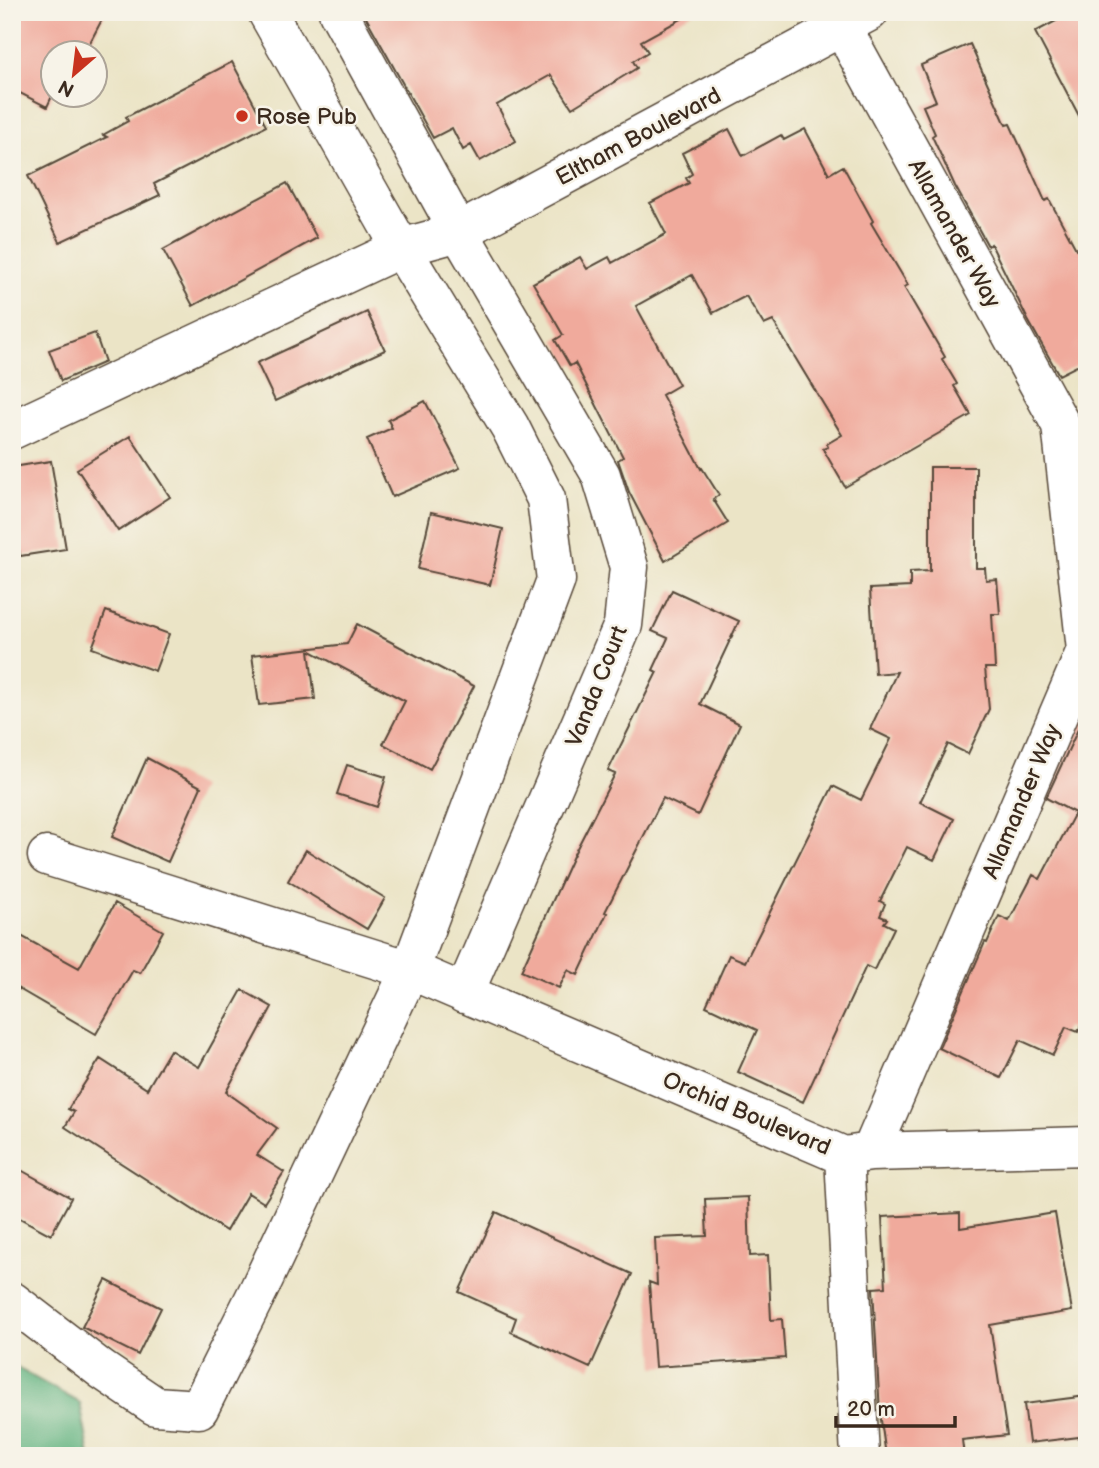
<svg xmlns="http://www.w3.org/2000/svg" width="1099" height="1468" viewBox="0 0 1099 1468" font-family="'Balsamiq Sans',sans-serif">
<rect width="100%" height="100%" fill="#f7f3e8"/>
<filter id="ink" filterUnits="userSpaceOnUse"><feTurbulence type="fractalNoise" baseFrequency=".0143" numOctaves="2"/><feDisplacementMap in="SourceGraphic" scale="14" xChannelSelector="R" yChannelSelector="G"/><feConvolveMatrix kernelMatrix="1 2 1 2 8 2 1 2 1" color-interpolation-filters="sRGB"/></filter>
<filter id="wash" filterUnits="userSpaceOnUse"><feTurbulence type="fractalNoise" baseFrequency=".00686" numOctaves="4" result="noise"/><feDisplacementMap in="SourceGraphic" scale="28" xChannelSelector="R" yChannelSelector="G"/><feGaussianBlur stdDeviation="1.57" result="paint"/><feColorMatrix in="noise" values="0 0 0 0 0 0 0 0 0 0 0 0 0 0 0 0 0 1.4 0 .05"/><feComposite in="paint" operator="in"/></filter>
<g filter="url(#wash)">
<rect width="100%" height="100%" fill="#ebe4c6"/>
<path fill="#62b380" stroke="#4e6e4f" stroke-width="2" d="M12,1365l68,38 10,53h-78z"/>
<g id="blocks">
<path fill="#f0aa9c" d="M12,12h94l-21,40h-33l1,42 -6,13 -35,-18z
M363,12h331l-53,29 7,11 -15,9 4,7 -65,40 -21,-33 -54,30 19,36 -36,20 -9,-16 -8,5 -11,-22 -19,10z
M1073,12h14v119l-52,-99z
M970,44l36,81 4,-1 35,77 4,-2 27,50 11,-5v117l-28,14 -31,-55 -37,-76 -3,2 -33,-60 -23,-50 3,-2 -12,-28 13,-5 -15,-36z
M232,62l34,64 -112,58 6,11 -100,47 -32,-66 79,-39 -4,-2 25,-14 -2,-4z
M729,129l14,27 38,-21 3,5 21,-11 24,45 14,-8 30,55 -2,2 37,62 -4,2 41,70 -3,2 15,25 -3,2 17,29 -126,72 -22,-38 5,-2 -1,-3 15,-9 -69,-114 -9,4 -18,-29 -33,17 -21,-38 -56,31 43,79 -17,10 39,74 1,-1 17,27 -6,4 15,24 -63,38 -36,-69 -11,-32 5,-3 -48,-94 -5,3 -15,-26 8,-5 -30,-52 47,-26 7,12 22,-12 3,6 54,-29 -16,-31 39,-20 -3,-5 6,-4 -10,-21z
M287,183l30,55 -124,68 -30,-56z
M367,312l18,38 -110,51 -18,-38z
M95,333l10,29 -44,19 -12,-31z
M425,401l35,67 -68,29 -25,-58 25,-11 -4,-8z
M130,436l40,61 -52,34 -41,-62z
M51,461l15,88 -46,7 -2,-13 -6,1v-77z
M930,467h46v101h9l1,12 11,-1 3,35h-8l3,54h-10l4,41 -21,45 -20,-10 -28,58 34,17 -20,41 -27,-13 -27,54 5,3 -5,12 7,3 -3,4 10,5 -20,42 -8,-4 -63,136 -65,-30 19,-42 -51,-24 23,-51 16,7 88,-176 28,14 30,-61 -21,-10 27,-57 -22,2 -5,-85 40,-2v-15l20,-1z
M431,512l72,17 -13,56 -72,-16z
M672,590l67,31 -39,83 40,20 -42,91 -35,-17 -58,114 2,1 -29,62 -10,-5 -9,18 -38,-17 52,-115 42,-82 -7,-3 49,-99 -4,-2 15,-32 -16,-7z
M106,611l63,23 -14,37 -63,-23z
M357,624l117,62 -44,83 -47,-25 22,-43 -96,-51 6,49 -56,6 -7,-50 95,-11z
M1087,710v303l-9,19 -12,-5 -13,28 -33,-15 -19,38 -62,-30 46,-106 2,1 12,-27 10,5 24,-46 7,4 35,-66 -29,-15z
M147,758l54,29 -33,75 -56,-25z
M347,765l39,12 -9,30 -40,-13z
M306,850l79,48 -18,31 -79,-48z
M115,903l48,28 -23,42 -7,-3 -37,64 -84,-49v-54l67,37z
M242,990l30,17 -46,85 51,36 -20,27 27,17 -20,31 -16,-10 -22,38 -161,-104 9,-15 -6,-3 32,-50 47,30 23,-39 29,17z
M12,1165l59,33 -20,37 -39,-21z
M748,1197l2,59 18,-1 3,65 11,-1 3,39 -130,9 -6,-85 8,3 -2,-47 52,-2 -2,-37z
M496,1212l136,62 -42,94 -79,-36 5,-14 -57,-26z
M960,1213v15l95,-15 17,98 -82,14 17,110 -45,5 2,16h-78l-6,-43 -7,-125 13,-1 -4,-70z
M106,1280l55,28 -23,47 -56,-28z
M1087,1396v40l-58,7 -5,-39z"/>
</g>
</g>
<g filter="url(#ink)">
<use href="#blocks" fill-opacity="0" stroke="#554637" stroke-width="2"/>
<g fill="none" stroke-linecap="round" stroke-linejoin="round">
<g stroke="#554637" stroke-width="41">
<path id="minor" d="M842,27l219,398 25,225 -215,502
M459,232l142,243 28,92 -6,58 -159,369
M12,430l389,-182 109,179 36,72 10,81 -146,390 -151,319 -60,120 -44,-3 -53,-36 -90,-69
M47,856l363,114 434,186 27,-4 216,-6
M844,1156l16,300"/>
</g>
<g stroke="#554637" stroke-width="41">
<path id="tertiary" d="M267,12l134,236 58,-16 410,-220
M338,12l121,220"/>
</g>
<use href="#minor" stroke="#fff" stroke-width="38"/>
<use href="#tertiary" stroke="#fff" stroke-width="38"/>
</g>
</g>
<circle fill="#c8321e" stroke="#f7f3e8" stroke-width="2.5" cx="242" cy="116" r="7"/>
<g text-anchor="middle" stroke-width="5" stroke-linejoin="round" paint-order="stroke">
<g font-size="23" fill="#3b2a1e" stroke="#f7f3e8" text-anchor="start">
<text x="256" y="124">Rose Pub</text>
</g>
<g font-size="23" fill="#3b2a1e" stroke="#f7f3e8">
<text transform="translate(638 136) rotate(-28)" y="8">Eltham Boulevard</text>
<text transform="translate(955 233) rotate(61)" y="8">Allamander Way</text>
<text transform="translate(596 686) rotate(-68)" y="8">Vanda Court</text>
<text transform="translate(1021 801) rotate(-67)" y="8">Allamander Way</text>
<text transform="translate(747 1113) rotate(23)" y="8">Orchid Boulevard</text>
</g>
</g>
<rect width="1099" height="1468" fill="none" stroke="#f7f3e8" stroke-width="42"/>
<g transform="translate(74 74) rotate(208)"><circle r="33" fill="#f7f3e8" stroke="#aca397" stroke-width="2"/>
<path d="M0-5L12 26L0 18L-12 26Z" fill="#c8321e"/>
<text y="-10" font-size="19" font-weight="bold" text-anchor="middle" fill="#3b2a1e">N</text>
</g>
<path d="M836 1416v10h119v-10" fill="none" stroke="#3b2a1e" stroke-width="3.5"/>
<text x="847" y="1416" font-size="21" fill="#3b2a1e" stroke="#f7f3e8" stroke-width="5" paint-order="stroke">20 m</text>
</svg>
